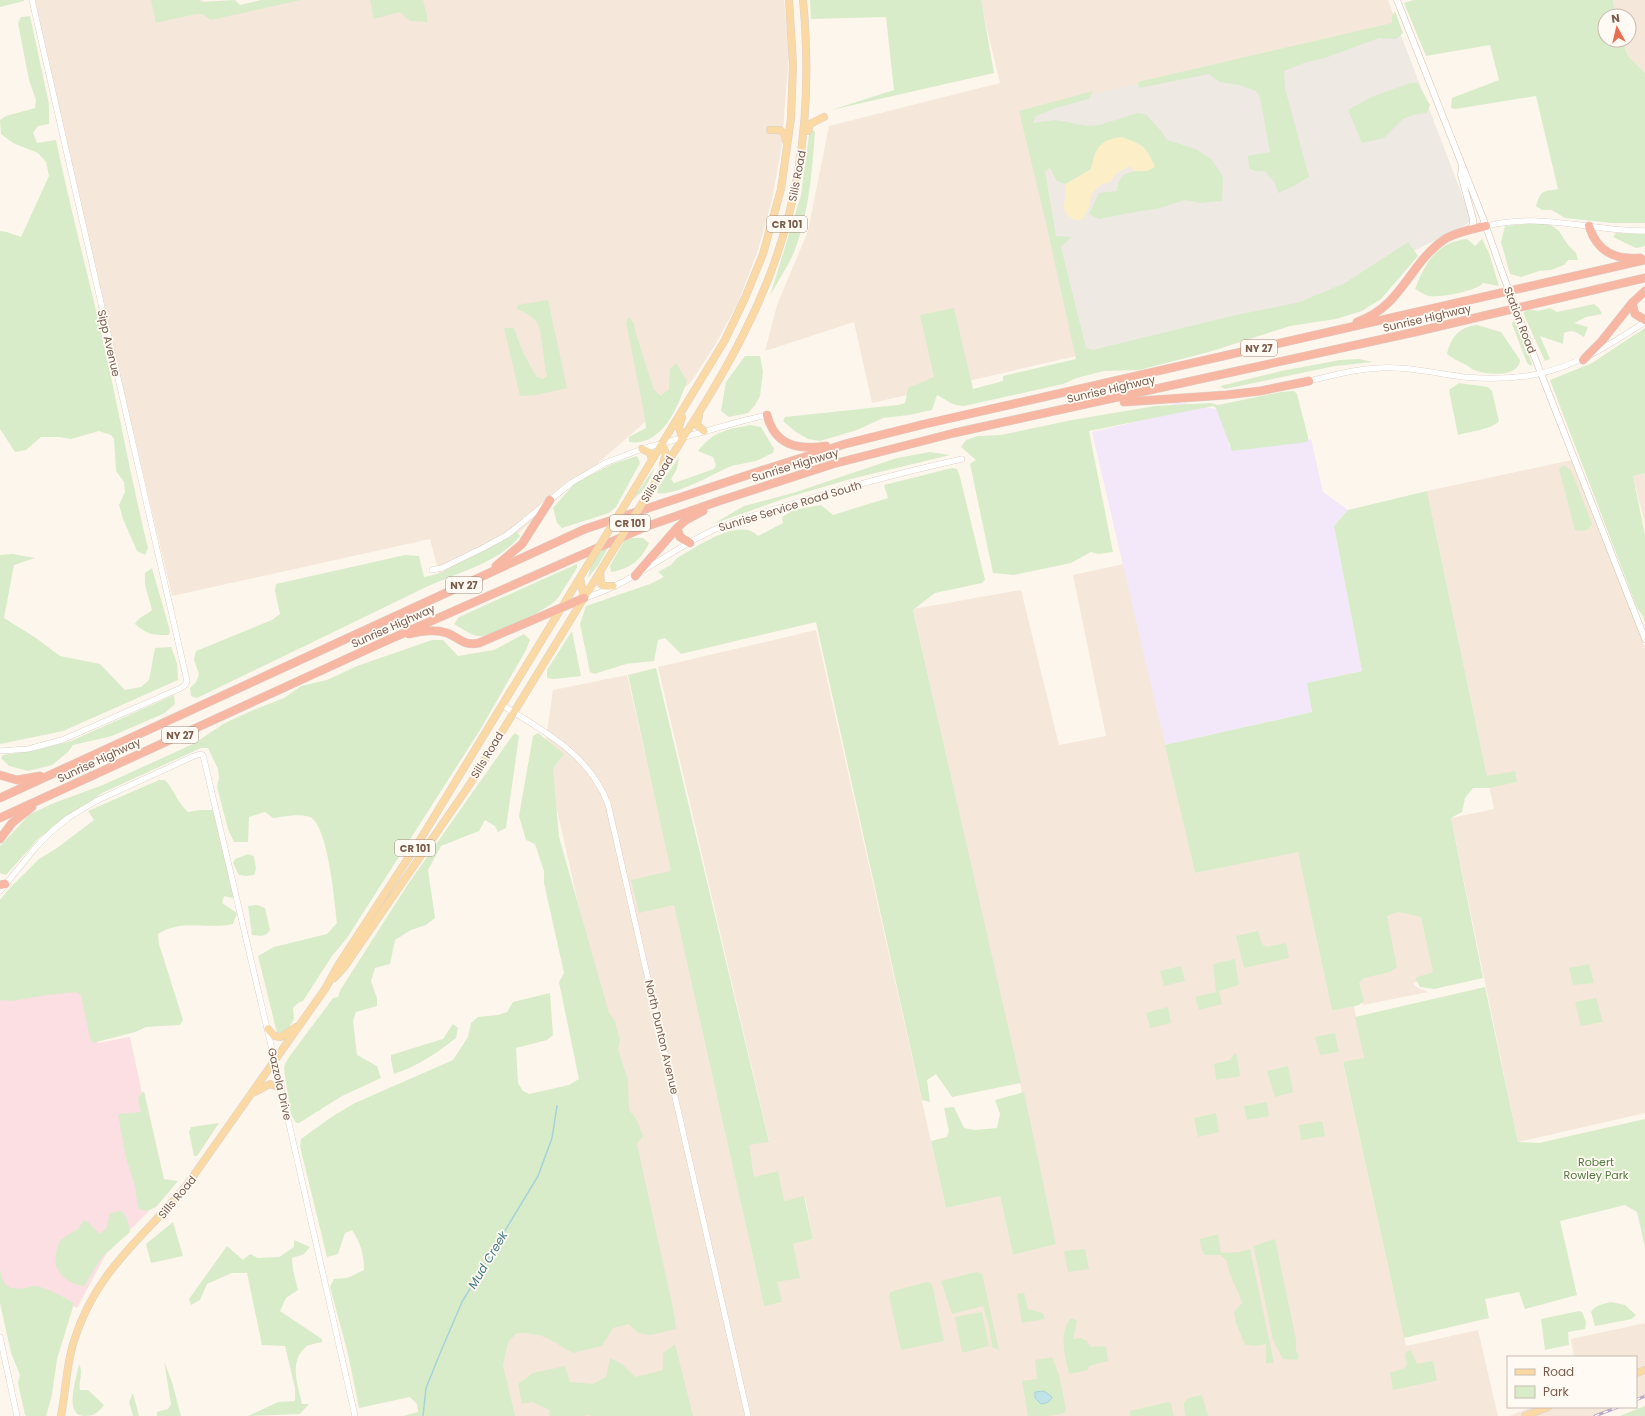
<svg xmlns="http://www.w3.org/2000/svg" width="1645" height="1416" viewBox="0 0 1645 1416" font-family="Poppins,sans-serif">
<rect width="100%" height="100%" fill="#fdf6ec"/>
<path fill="#f5e8da" d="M32,0h171l5,18 83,-18h493l5,53 -7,91 -10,56 -14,50 -20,53 -23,42 -24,37 -190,166 -61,29 -10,-38 -258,57z
M980,0h408l9,25 -312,329 -213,49 -18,-81 -89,29 12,-46 31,-74 21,-105 171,-43z
M1613,0h32v73l-17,-17 -6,-16h7v-24h-13z
M1572,460l73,188v465l-127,29 -67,-324 43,-9 -67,-318z
M1645,473v51l-12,-48z
M1124,564l71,309 103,-22 34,160 22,-5 10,52 -21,5 63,283 72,-16 20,86h-986l-19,-86 172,-39 -121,-539 9,-62 74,-15 45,196 -33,41 35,-8 90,402 13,-24 16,-38 20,-5 -8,-42 -21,4 -30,-24 -6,-32 21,-4 -111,-474 158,-37 130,578 54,-12 13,59 43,-11 -143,-635 108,-19 38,155 47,-9 -33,-161z
M1421,906l16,70 -24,7 3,4 12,5 -65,13 -8,-33 31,-58z
M1645,1323v74l-9,4v-44h-62l-3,-18z
M1532,1407h88l-24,9h-87z"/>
<path fill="#efe9e4" d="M1397,25l72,188 1,8 -3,3 -165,84 -217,46 -63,-244z"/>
<path fill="#f3e8fa" d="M1172,401l50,9 7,37 82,-8 12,53 25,18 -14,16 28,145 -55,12 5,29 -147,33 -73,-313 82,-19z"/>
<path fill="#fbdfe3" d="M78,987l15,50 5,6 32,-6 34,159 -58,58 -29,54 -37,-19 -40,5v-300z"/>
<path fill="#d8ecc9" d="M0,0h24v1l-24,6z
M151,0h48l1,2 35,-2 5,5 21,-5h40l-90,20 -9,-6h-6l-40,9z
M370,0h53l4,16v6l-17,-1 -10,-9 -26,7z
M810,0h171l13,73 -163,37 63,-20 -8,-73 -75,2z
M1414,0h199l3,16h-11v24h17l6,16 17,17v150h-33l-47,-5 -13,-8h-10l-6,-4c5,-17 7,-14 22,-17l-22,-93 -81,13 -4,-1 1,-10 47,-18 -9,-35 -64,11 -22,-53z
M1395,11l8,22 -7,6 -17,-1 -54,20 -21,5 -20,8 1,17 24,89 -17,10 -14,6 -3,-10 -10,-12h-10l-6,-3 -1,-12 22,-4 -10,-55 -4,-6 -17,-6 -20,-3 -10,-8 -70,14 -1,-6 254,-59v-7z
M30,16l19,88v20l-11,2 -5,7 4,10 19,-3c14,68 32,134 47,201 16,69 28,139 45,207l-3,7 -8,-4 -14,-32 -4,-14 6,-13 -1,-10 -8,-11 -2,-32 -3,-4 -12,-4 -28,8 -12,-2h-18l-15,13 -11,2 -15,-23v-198l7,1 14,5 28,-61 -3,-14 -8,-9 -25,-10 -12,-9 -1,-14 6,-4 29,-8 1,-8 -7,-20 -11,-57 3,-6z
M1411,83h7l12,22 -3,8 -14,2 -10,4 -19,19 -22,5 -14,-33 23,-13z
M1093,91l-4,8 -33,9 -20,8 -3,7 23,-3 31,6 12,-1 39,-12 9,2 15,17 5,8 29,9 15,10 12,17 -1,25 -22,2 -15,-3 -25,8 -36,6 -25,5 -10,-5 10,-21 18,-2c2,-20 12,-20 30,-20l-52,-19 -3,17 -27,15 -8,-3 -7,-13 -5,3 11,65 16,1 -11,10 25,101 7,2 134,-33 73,-15 45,-19 63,-41 10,14 -37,43 -19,12 -26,8 -46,7 -81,26 -70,18 -35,1 -27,7 -14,6 -99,22c-14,-1 -15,-5 -27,-11l-5,15 -23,5 -26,3 -26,12 -37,11 -12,-2 -12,-7 -13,-11 2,-4 113,-12 7,-2 3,-15 26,-11 -14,-62 34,-7 19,81 30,-8v-5l73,-17 -30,-136 -27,-112z
M810,127l5,5c-3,40 -6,78 -19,115 -6,17 -18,33 -26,49l31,-101z
M1537,223l13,1 9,7 9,14 8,8 2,7h-10l-4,5 -13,5 -12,1 -18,6 -11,-3 -9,-32 4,-16z
M1616,233l29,1v12l-9,2 -23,-11z
M1467,239l8,7 7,-7 7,14 10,33 -16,-3c-5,8 -45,15 -54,13 -5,-1 -10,-5 -14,-7 10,-26 22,-47 52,-50z
M548,300l19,88 -31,7 -16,1 -16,-68h10c6,18 13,34 23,49l6,2 4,-3c-4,-13 -4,-46 -11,-55 -5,-6 -12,-9 -19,-12v-4z
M1594,304l5,4 3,6 -16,3 -12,6 14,4 -4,10c-8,-5 -11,-8 -20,-4l-1,11 -23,-8 10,23 -5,2 -22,-48 6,-4 9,2 12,-3 7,4z
M629,317l5,6 2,11 18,56 7,6 8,-7 1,-20 6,-6 11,18c-9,26 -25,66 -58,61v-5l17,-9 -1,-10 -19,-96z
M1513,321l5,1 14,42 -1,2 -4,-3 -15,-39z
M1477,325l24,7 19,28c-1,18 -34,15 -46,10 -3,-1 -5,-4 -8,-5 -7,-4 -13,-6 -19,-11 4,-17 12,-27 30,-29z
M1645,328v145l-12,3 12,59v88l-2,-7 -6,-8 -87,-228 42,-17z
M745,356h15l3,16 -3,24 -5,9 -7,8 -19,4 -8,-6 5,-29z
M1359,359l14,3 -38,4 -110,23 -5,-3 61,-15 59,-11z
M1459,383l29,4 4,4 7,30c-6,8 -31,11 -41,14l-9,-45z
M1294,391l3,3 11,43v5l-76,9 -16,-43 -3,-2 -124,25 24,121 -15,2 -7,-2 -20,11 -57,12 -21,-2 -23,-109 6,-4 -15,-13 5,-7 12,-4 23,-1 71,-15 83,-14 55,-3 8,2 63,-13z
M750,425l11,2 13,22 -1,4c-6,2 -11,6 -17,8 -9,2 -19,3 -27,6 -16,7 -55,30 -72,26l2,-7 20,-29 -2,12 -6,10 3,4 40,-14 2,-4 -3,-8 -15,-6c16,-20 27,-21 52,-26z
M930,452l20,3 -103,25 -61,18 -73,26 31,-18 49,-13 104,-35z
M637,456l3,7 -24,44 -7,6 -47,15 -5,-5 -4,-15 21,-24 38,-20z
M1564,465l7,5 21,54c-4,7 -9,8 -17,6l-16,-61z
M655,467c-7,16 -9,23 -23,33z
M952,468l5,1 3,8 25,103 -3,3 -47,10 -22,17 108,473 -69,14 -16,-23 -9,6 3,22 -8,-2 -106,-478 -135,32 -16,-16 -7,2 -4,21 -28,3 -32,10 -4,-2 -10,-48 6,-18 64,-22 14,-7 -6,-5 13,-7 6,-7c20,-11 62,-42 81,-22l25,-13 -1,-6 12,-7 27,-5 12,10 55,-17 -4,-13z
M1427,491l60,285 28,-5 2,11 -28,6h-16l-8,10 -3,14 -11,6 32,160 -49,11 -14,-2 -5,-9 18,-6 -12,-55 -23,-5 -11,4 10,51 -7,5 -26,6 -5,5 5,18 -5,4 -27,6 -34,-159 -103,21 -30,-128 147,-33 -5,-29 55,-12 -28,-145 14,-16z
M516,531l4,5c-22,28 -68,38 -100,54 -74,36 -148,72 -223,108l-6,-2 -1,-8 6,-6 3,-8 -5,-14 2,-9 76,-31 8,-6 -5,-23 1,-7 129,-29 14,1 5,21 17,-4z
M632,538h11l6,5c-8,18 -20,26 -38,29l-1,-6 14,-25z
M609,546l-10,18 -11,14c3,-15 7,-24 21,-32z
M13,554l22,4 -21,7 -10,53 32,20 24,18 40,8 25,26 16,-3 8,-7 6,-32 16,-1 6,16 1,17 -115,51 -63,13v-189z
M577,564v4l-19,30c-8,11 -65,38 -78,38 -8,0 -19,-8 -26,-12l5,-7z
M152,568l18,63 -1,4c-17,0 -21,0 -34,-11 7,-10 9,-7 17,-14l-7,-25v-12z
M572,631l9,45 -27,3 -7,-1v-8z
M524,634l6,6 -4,10 -46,80 -133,208 -15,18 -29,45 -5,2 -5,5 1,11 -7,12 -10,2 -19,-77 16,-9 53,-13 10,-11c-2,-20 -9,-98 -27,-106 -11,-4 -27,0 -37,1l-8,-6 -16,5 -1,25h-14l-6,-13 -11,-42 2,-9 -1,-9 -10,-21h-7l-99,45 -63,45 -33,37 -6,-2v-27l30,-32 24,-11 49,-18 90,-41 32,-21 26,-12 33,-13 17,-12 26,-6 30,-14 75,-26h11l15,16 36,-6z
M656,668l113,474 -20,3 5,32 24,-6 6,30 20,-5 9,43 -20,5 7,34 -23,4 5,20 -18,4 -90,-401 -35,8 -8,-33 40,-9 -43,-196z
M174,695l1,9 -10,9 -53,23 -39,9 -5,7 -16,13 -24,6 -19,-5 -8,-8 2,-3 34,-5 34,-9z
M515,733l4,3 -13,92 -8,4 -3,-6 -10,-6 -6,11 -38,15 -13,24 7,48 -9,7 -15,5 -16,10 -5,24 -15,4 -4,13 6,17v8l-21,6 -3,9 4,34 20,11 4,12 -39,18 -43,27h-3l-5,-9 -5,-31 -2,-15 1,-4 4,-7 44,-59 5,-1 3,-8 67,-105 102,-145z
M538,733l26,21 -11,14 6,69 50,176 6,8 5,19 -2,9 10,31 1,30 8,10 6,16 -6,8 37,169 2,16 -26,6 -12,-2 -9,-9 -16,4 -11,18 -29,7c-22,-12 -29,-21 -56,-20l-9,9 -5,23 12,51h-112l15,-4 -1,-8 -7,-7 -51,11 -11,-54 -18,-67 4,-8 13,-1 17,-8c0,-15 -3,-27 -12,-40l-7,3 -7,21 -11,3 -27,-111 1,-7 32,-23 22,-13 98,-43 15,-23 3,-14 7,-6 20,-2 9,-3 6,-10 37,-9 3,42 -6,5 -31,8 2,35 5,8 6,3 40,-9 10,-6 -20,-97 5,-9 -20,-90v-12l-9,-27 -9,-4 -7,-24 14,-80z
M159,780h6c10,11 12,22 23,32l12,-2h13l21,86 -2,2 -8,-2 -2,7 15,10 -4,11c-28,6 -50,-6 -75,10l1,10 24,76 -3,5 -34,2 -11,5 -42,11 -3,-5 -9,-42 -4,-4 -30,3 -35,6 -12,-1v-100l8,-10 31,-31 18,-11 37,-28 -6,-9z
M248,854l6,2 2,13 -2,6 -8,1 -7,-1 -6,-12 2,-4z
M257,905l8,3 5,22c-4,7 -10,6 -18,5l-4,-29z
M1258,931l4,13 4,3 20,-4 3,15 -45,10 -8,-32z
M1235,959l4,26 -20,6 3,13 -23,6 -4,-13 21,-5 -3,-28z
M1589,964l5,19 -21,2 -4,-17z
M1181,966l4,15 -21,5 -4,-15z
M1485,987l33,155 21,1 106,-24v128l-8,-35 -12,-7 -65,16 17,74 -52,14 -6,-17 -34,7 4,19 -85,20 -61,-276 21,-4 -9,-41z
M1596,998l7,24 -22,4 -6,-24z
M1168,1007l3,16 -21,5 -4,-15z
M453,1024l5,4 -2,10c-19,15 -40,29 -62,36l-3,-14v-5l52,-16z
M1335,1033l4,19 -19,3 -5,-18z
M1236,1052l4,24 -24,4 -2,-16 16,-4z
M1288,1066l5,26 -18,5 -8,-26z
M144,1091l20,88 14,2 -22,26 -9,4 -8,-2 -1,-3 -4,-23 -8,-25 -8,-44 23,-2 -3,-14z
M1024,1092l32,152 -43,11 -13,-59 -54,12 -15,-67 16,-4 2,-6 -5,-23 10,-1 10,21 11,2 22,-2 3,-14 -5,-14z
M1267,1102l2,14 -22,4 -3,-14z
M1216,1113l3,19 -21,5 -4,-19z
M1322,1121l3,15 -24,4 -2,-15z
M219,1123l-22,33h-3l-5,-24 2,-5z
M121,1211c7,5 7,14 9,21l-28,25 -18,29c-14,-1 -29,-12 -29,-28 1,-6 3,-12 5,-18l18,-11 6,-9 4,2 11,12 7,-5 4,-16z
M173,1222l10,34 -32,7 -5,-19z
M1218,1234l3,19 19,-1 10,-3 24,114h-8v-19l-10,2 -11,-1 -9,-22 -2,-11 8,-9c-4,-15 -14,-27 -15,-42l-7,-6h-15l-4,-6 -1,-10z
M1275,1239l21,100v11l3,7 -2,3 -14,-1 -10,-19 -19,-91v-3z
M294,1240l16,7 -6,7 -12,4 1,12 5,20 -12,8 -6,13 42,28v3c-4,1 -11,2 -15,4 -19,14 -9,40 -5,58h7l-9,10 -52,2 30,-14 17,-1v-13l-10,-42 -23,-1 -15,-72h-15l-25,11 -7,16 -9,5 -2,-6 38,-53 16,14 7,-6 8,4 21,-1 15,-10z
M1085,1249l4,20 -21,3 -4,-21z
M0,1269c3,17 8,22 26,19 2,-1 6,-2 9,-2 8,0 31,12 38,17v4l-16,52 -5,36 -6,21h-19l-2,-1 -7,-32 2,-8 -9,-22 -11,-50z
M976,1272l6,2 17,76 -7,-3 -3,-21 -6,-20 -31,8 -11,-33z
M927,1282l5,2 12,57 -43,9 -12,-54 1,-3 3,-2z
M1024,1293l4,16 15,4 2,6 -23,4 -5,-29z
M1611,1302l14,3 11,10 -4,4 -37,7 -4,-14c4,-7 12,-8 20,-10z
M1579,1311l3,1 4,10 -1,7 -17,3 1,13 -24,5 -4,-31z
M982,1312l7,34 -23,6h-4l-7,-35z
M1071,1318l6,3 -4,18 8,-1 6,3 4,6 15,-1 2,15 -19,5 -1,4 -19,4c-4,-19 -11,-40 2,-56z
M675,1344l18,72h-102l-2,-1 -6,1h-34l1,-6 -18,-8 -10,2 -4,-20 15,-11 32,-7 5,16 23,2 13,-7 4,-19 12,6 13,13 28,-7v-17z
M1411,1350l6,14 16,-3 4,19 -2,1 -42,9 -3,-17 15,-5 2,-4 -2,-9 1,-3z
M1052,1357l7,18 7,34 -2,4 -15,3h-21l-6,-35 15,-2 -2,-19z
M164,1361l8,21 9,34h-24v-4l11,-3 3,-5z
M79,1364c5,9 -1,17 1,26h8l16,15c-6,8 -10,11 -20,11 -21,0 -7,-40 -5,-52z
M133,1393l6,23h-6l-4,-14z
M1202,1395l6,21h-23l-1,-13 4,-5z
M1168,1402l3,2 3,12h-44v-5z
M1645,1406v10h-25z"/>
<path fill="#fcefc7" d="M1122,137c22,8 24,9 33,30l-8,4h-13l-4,-5 -13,7 -7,9 -8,2 -10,9 -4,17 -5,8 -3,2h-5l-8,-5 -3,-7 2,-24 25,-15c5,-22 8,-29 31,-32z"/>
<path fill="#bfe3e8" stroke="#a5d3da" d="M1044,1391l8,6c-2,5 -5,6 -11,7l-6,-6v-6z"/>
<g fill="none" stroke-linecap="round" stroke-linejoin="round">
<path stroke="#a5d3da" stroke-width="1.5" d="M423,1416l3,-28 15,-37 21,-49 76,-126 14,-38 5,-32"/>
<g stroke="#d1beb0" stroke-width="6">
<path id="tertiary" d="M1486,226c56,-14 103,5 159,5
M1309,381c29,-7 58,-15 88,-13 22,1 44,6 66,9 23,2 47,2 70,-2 43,-8 76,-30 112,-53
M432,570l10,-2 41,-20 24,-13 64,-52 34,-20 37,-14 100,-28 25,-6
M584,598c49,-14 87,-50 134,-70 23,-10 47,-16 71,-23 57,-18 115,-33 173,-46
M502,705c43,27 87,49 106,99l140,612
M0,751l28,-2 34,-9 119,-52 4,-3 2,-4 -155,-681
M0,891l36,-44 16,-16 16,-13 28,-17 98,-45 6,-2 3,1 78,333 74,328
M0,1337l17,79"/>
</g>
<g stroke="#d6c0b0" stroke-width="7">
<path id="secondary" d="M1397,0l86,218 20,57
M1462,167l-1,8 12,44v5l-3,6
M1522,325l123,314"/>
</g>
<g stroke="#dad1cd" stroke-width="8">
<path id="primary" d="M770,130h10l5,4 1,7
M808,131l2,-7 14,-7
M699,416l-2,9 7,6
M682,417l-3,10 3,11
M662,443l4,11 -3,10
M642,449l8,4 2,7
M651,489c32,-52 67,-103 94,-158 54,-106 69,-214 58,-331
M626,503l99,-163 20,-42 18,-44 18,-65 10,-71 2,-54 -4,-64
M600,572l1,12 3,2h9
M580,578l4,20
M334,978l11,-12 125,-182 139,-227
M268,1029l6,7 7,1 15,-10
M255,1092l15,-8 11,4
M1636,1373l9,-3
M61,1416c5,-25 5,-51 13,-75 9,-29 23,-54 42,-77 23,-29 51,-53 73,-82l136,-193 14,-25 81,-124 170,-279
M1525,1416l23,-9"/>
</g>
<g stroke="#dad1cd" stroke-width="9">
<path id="motorway" d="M1589,226c8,26 26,34 51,32
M1632,303l3,11 10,6
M1357,322c46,-16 52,-59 88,-83 12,-7 27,-10 41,-13
M1583,360l18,-18 31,-39 13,-12
M1124,402l102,-7 34,-4 49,-10
M767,415c8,31 31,35 59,31
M677,528l3,9 10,6
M496,566l26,-22 28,-44
M635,576l42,-48 9,-8 17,-9
M409,634c12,-3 26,-5 38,-1 13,5 16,13 32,10l105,-45
M0,775l17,5 23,-4
M0,798l585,-269 172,-57 88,-28 80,-20 720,-164
M0,818l379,-174 266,-117 74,-26 114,-37 121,-31 461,-101 230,-54
M0,839l12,-16 20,-16
M0,885l5,-1"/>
</g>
<use href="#tertiary" stroke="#fff" stroke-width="5.5"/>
<use href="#secondary" stroke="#fff" stroke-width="6"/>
<use href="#primary" stroke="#fbd9a5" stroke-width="7"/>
<use href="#motorway" stroke="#f7b7a3" stroke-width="8"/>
<g stroke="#b9a8c9" stroke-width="3">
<path id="rail" d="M1636,1400l9,-4
M1595,1416l23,-9"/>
</g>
<use href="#rail" stroke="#fffaf3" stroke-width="1.5" stroke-dasharray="4.5" stroke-linecap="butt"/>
<g stroke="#d6c0b0" stroke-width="7" stroke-linecap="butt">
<path id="secondary-bridge" d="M1503,275l19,50"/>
</g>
<g stroke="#dad1cd" stroke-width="8" stroke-linecap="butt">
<path id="primary-bridge" d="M609,557l42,-68
M590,561l36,-58"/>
</g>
<use href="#secondary-bridge" stroke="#fff" stroke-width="6"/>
<use href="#primary-bridge" stroke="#fbd9a5" stroke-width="7"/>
</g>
<g text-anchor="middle" stroke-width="3.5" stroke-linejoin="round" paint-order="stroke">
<g fill="#fffaf3" stroke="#a28b7f" stroke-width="1">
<rect x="767" y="216" width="40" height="16" rx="3"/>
<rect x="1241" y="340" width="36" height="16" rx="3"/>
<rect x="610" y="515" width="40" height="16" rx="3"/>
<rect x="446" y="577" width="36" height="16" rx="3"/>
<rect x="162" y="727" width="36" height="16" rx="3"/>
<rect x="395" y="840" width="40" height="16" rx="3"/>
</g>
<g font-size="10" font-weight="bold" fill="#7a5c4d">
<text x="787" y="228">CR 101</text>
<text x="1259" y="352">NY 27</text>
<text x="630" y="527">CR 101</text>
<text x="464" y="589">NY 27</text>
<text x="180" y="739">NY 27</text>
<text x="415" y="852">CR 101</text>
</g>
<g font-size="11" fill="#7a5c4d" stroke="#fffaf3">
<text transform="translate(797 176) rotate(-79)" y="4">Sills Road</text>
<text transform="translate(1427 318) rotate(-13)" y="4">Sunrise Highway</text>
<text transform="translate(1520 320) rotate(69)" y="4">Station Road</text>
<text transform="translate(109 343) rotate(77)" y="4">Sipp Avenue</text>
<text transform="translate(1111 389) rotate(-13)" y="4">Sunrise Highway</text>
<text transform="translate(795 465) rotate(-17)" y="4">Sunrise Highway</text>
<text transform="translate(657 479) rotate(-59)" y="4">Sills Road</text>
<text transform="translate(790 506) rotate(-17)" y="4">Sunrise Service Road South</text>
<text transform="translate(393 626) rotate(-24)" y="4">Sunrise Highway</text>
<text transform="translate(487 755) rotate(-59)" y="4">Sills Road</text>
<text transform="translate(99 760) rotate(-25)" y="4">Sunrise Highway</text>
<text transform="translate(662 1037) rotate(77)" y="4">North Dunton Avenue</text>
<text transform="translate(280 1084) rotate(77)" y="4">Gazzola Drive</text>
<text transform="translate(177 1197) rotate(-50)" y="4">Sills Road</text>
</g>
<g font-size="11" fill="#537a41" stroke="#fffaf3">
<text x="1596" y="1166">Robert<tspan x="1596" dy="13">Rowley Park</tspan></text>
</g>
<g font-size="12" font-style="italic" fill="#437c86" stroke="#fffaf3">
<text transform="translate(488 1260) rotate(-59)" y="4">Mud Creek</text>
</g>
</g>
<rect x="1507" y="1356" width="130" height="52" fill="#fffaf3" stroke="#cabbb1"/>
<rect x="1515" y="1369" width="20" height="6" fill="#fbd9a5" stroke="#cabbb1"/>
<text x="1543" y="1376" font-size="12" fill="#7a5c4d">Road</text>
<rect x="1515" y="1386" width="20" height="12" fill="#d8ecc9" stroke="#cabbb1"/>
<text x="1543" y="1396" font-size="12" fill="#7a5c4d">Park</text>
<g transform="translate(1617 28) rotate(352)"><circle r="19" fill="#fffaf3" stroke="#cabbb1"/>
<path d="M0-3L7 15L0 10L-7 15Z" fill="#e76f51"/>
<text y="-6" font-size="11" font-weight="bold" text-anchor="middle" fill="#7a5c4d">N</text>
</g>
</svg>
